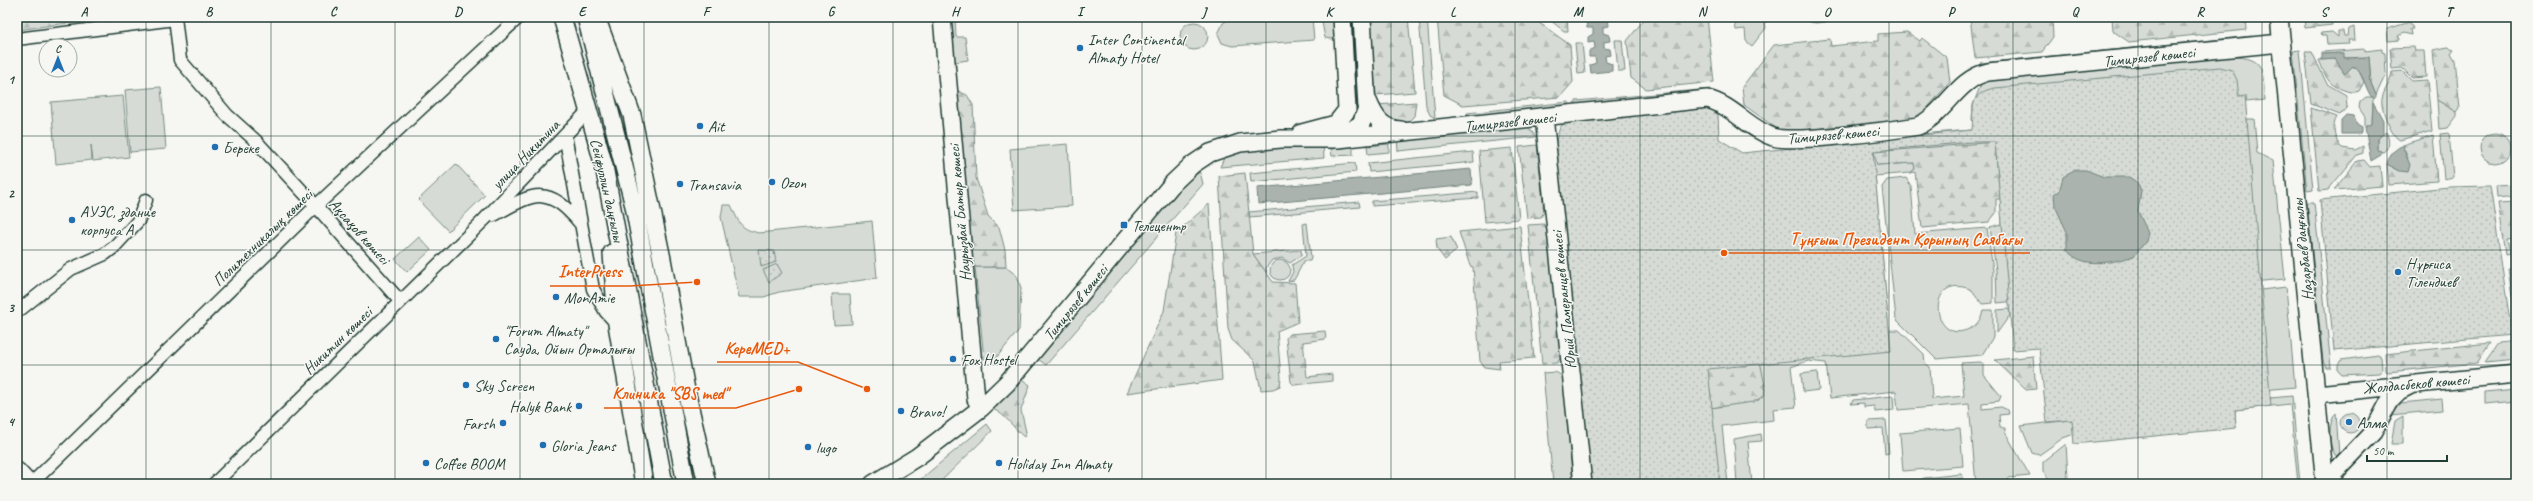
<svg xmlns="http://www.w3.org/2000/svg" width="2533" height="501" viewBox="0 0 2533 501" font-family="Caveat,sans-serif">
<defs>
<pattern id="forest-firs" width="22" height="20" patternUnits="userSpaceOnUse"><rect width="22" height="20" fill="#d6dbd6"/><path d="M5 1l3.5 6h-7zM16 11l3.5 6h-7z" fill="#b7bdb8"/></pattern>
<pattern id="park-dots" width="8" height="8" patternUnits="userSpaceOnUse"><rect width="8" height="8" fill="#d6dbd6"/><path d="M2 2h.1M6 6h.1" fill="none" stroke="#b7bdb8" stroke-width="1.8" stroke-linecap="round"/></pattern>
</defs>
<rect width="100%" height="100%" fill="#f6f6f2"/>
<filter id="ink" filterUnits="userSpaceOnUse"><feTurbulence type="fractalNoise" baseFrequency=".025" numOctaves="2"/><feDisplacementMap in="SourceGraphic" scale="8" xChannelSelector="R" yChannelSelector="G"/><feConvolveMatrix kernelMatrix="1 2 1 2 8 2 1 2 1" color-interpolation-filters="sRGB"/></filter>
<g filter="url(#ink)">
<path fill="#d6dbd6" stroke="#7a8c85" d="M951,17h4l1,20h9l3,23 -13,2z
M1251,17h61l2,23 -82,6 -10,-3 -4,-9 5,-11 8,-5z
M1321,17h14l2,20 -5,2 -7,-1z
M1419,17h8l8,101 -5,-3 -4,-9z
M1734,17h5v6l26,-2 1,7 -14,18 -6,-5 -1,-12 -9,1z
M1805,17h60l-49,6 -7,-1z
M2410,22l3,7h-3l1,6 -7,-2 -6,3 1,4 -11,1 -1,-12z
M1180 36a14 14 0 1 1 28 0a14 14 0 1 1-28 0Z
M2354,27l1,13h-7l1,4 -22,1 -1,-9h-4l-1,-3 11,-1 6,5v-6h5l1,5h4l1,-7z
M2252,36v4l-268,25 -4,-2z
M1615,40h7l3,31h-7z
M1575,43h7l3,30 -7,1z
M2365,49v2l17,-2v3l3,1 1,21 -10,21 -5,-12 -2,-26 -25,1 -1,-5 -21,1v-2z
M2300,50l13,140 -6,1 -14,-140z
M2231,57c36,0 31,14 34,43l-20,2 -244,105 -6,-65 -118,23 37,-2 1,6 -5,4 -35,3 14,154h10l25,24 1,9 5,4 2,32 32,-3 -3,-33 19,-1 4,2v11l17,21 -2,5 -17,2v6l19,-2 7,3 1,4 -10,1 1,13h5v4l25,44 -22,2 1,6h-33l-7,-80 -71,6 -2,-19 -66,7 -4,-35 -18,-2 -17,6 5,40 -23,2 1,11 -52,6 6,58h-10l-8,-76 49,-8 -2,-54 34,-174 129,-38 52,-4 22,-10h-22l1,-15 8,-21 14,-5z
M161,87l5,62 -36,3 -5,-62z
M1710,89l-4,4 -130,14v-6z
M123,96l6,61 -36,4 -2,-16 1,15 -36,4 -5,-62z
M2366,97h5l2,2 -1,25 -3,3h-4v-10l-6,-9 1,-6z
M2437,100l20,12v4l-9,12 -9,1z
M1569,102l1,6 -102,10 -1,-5z
M2247,119h7l3,34 16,8 12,118 -44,4z
M1525,126l4,2 7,9 -138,14 -1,-14z
M2386,132c4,6 4,16 -3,20l-6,-2v-11z
M2449,133l4,44 -9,2 -4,-45z
M1068,144l4,62 -58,4 -4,-61z
M1323,144l1,14 -104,9 5,-11 12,-5z
M1389,144v8l-21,2 -1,-8z
M1353,147v8l-21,1 -1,-7z
M1473,152l1,10 -105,10 -1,-9z
M1355,163l1,9 -105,10 -1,-9z
M456,164l29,31 -37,36 -30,-31z
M1200,172l3,12 -157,181 -8,-6 47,-61 97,-115z
M1906,178l5,8 4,48 72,-6 6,42v33l-11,1 -10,-14c-47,-21 -42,57 -3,39 8,-3 12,-10 14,-19h10v27l-11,18 -46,4 -40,-40 -14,-132 5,-7z
M2516,185v11l-19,2 -1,-12z
M1478,192v6l-106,8v-5z
M1359,202l1,5 -110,10 -1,-5z
M2307,202h7l17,165h-5l-3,-7z
M723,205h8c8,17 8,24 28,28l113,-12 5,57 -98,14 -15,5h-25l-18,-80z
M2002,217l14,84 -19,2 -1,-33 -6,-43 12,-3z
M1307,223l4,35 -1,3h-6l-10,19 -6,1 5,-9 -1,-7 14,-9 -3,-32z
M419,237l12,13 -24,22 -12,-13z
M1301,250l1,5 -12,8 -8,-5 -10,2 -6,8 1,6 -14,-20z
M1270 270a10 10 0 1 1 20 0a10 10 0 1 1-20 0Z
M975,267h31l11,9 4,12 -2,42 -23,28 -12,1z
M2508,269h5l3,22v33z
M2286,287l9,100 -33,3 -1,-100z
M832,294h18l2,30 -18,1z
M2009,309l1,6 -13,18v-23z
M2378,355l3,2 1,13 -3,3 -37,2 -4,-4v-6l3,-5z
M1555,372l8,4 10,108h-20l-10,-111z
M1817,372l2,18 -16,2 -2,-18z
M2516,389v12l-31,3v-12z
M1893,396l1,14 -19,2 -1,-6 -10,1v-4l-13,1 2,-4z
M2292,396l8,88h-2l-8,-80 -55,6 1,18 -7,-26z
M2442,399l1,11 -52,5 10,-12z
M2136,412l-73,26 -24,17 -7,-2 -11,-27z
M2336,413l3,43 -4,-1c-7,-10 -7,-33 1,-42z
M2340 423a10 10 0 1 1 20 0a10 10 0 1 1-20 0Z
M2403,416v28h-12l4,-23z
M1886,420l3,33 -4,1 -2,-26 -15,1v-8z
M987,424l5,7 -54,53h-23z
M1960,428l3,38 -60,5 -3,-38z
M1761,434l1,7 -14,1 4,42h-15l-3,-45z
M2066,444l2,33 -9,7h-6l-10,-13v-9z
M1961,474l3,4 -49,6 9,-6z"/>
<path fill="url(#forest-firs)" stroke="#7a8c85" d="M17,17h94l-94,13z
M1369,17h39l7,75 -39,3z
M1437,17h94l39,28 3,37 -13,15 -97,8 -19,-10z
M1546,17h21l1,14h-4z
M1646,17h61l7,65 -68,7 -15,-11 -4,-37z
M1970,17h82l1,20 -11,15 -67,6z
M2112,17h133l1,13 -117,12 -16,-11z
M2304,17h27l1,8 -27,3z
M1907,32l13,9 2,-3 25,20 3,24 -28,32 -8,4 -129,14 -5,-1 -36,-26 -2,-18 32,-42 56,-6 1,7 47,-5v-7z
M2414,47l1,4h9l2,26 -14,1 -10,-10 -10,1 -2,-21z
M2448,47l6,2 -3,4 4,7 5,48 -3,4 -20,-12 -4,-50z
M2305,52h7l15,32 19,11 1,12 -7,8 -29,-11z
M2335,59l23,10 6,13 -5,9c-7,4 -26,-4 -30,-10 -5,-6 -7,-15 -10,-21z
M2402,71l10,10 15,-1 5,51 -32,9c-8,-2 -20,-33 -18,-41 2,-10 9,-17 10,-27z
M958,91l9,4 6,10 3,73 12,38 11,11 6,23 1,17h-31l-6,-5 -14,-162z
M1416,102l-2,14 -8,8h-16l-13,-19z
M2311,108l26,9c-6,8 -2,25 5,31l13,2 8,-4v7l-6,2 -29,35 -9,1z
M2480 148a15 15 0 1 1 30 0a15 15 0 1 1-30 0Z
M2433,135l4,46 -48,4 -2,-21 13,7 8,-13 -6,-13z
M1995,142l5,57h-4v14l-7,9 -67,6 -7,-56 -5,1 5,-4 -1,-6 -37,2 -3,-13z
M1537,145l7,67 -3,5 -14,1 -8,-71z
M1512,148l7,71 -34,3 -6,-71z
M2364,160l6,7 10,-1 2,20 -48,4 23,-29z
M1245,173l8,81 20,28 22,1 3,39 -21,9 4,47 -1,8 -7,3 -12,1 -6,-29 -23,-21 -4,-11 -9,-153z
M2516,202v36l-8,1 3,14 -5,1 -8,-51z
M1209,204l13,176 -95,13 37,-82 12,-78z
M1544,224l3,6 14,127 -4,6 -15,1 -14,-139z
M1520,226l14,132 -35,3 1,8 -16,-2 -4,-6 -7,-94 -3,-1 -11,-34z
M1451,237l6,13 -12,10 -8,-11 -1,-10z
M1325,331l1,8 -23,3 4,35 25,-3v7l-38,4 -3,-3 -5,-44 3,-4z
M2516,341v19l-31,3 14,-20z
M2490,343l-13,20 -89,9 -2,-1 -1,-17z
M1757,346l8,40 -1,10 -11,6 -43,6 -6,-56z
M2033,356l3,33 -10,1 -31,-30z
M1023,380l7,5 -9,25 5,22 -2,5c-12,-10 -18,-23 -32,-28z"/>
<path fill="url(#park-dots)" stroke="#7a8c85" d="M2220,67l12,3 5,10 2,17 6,-1 26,310 -36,4 1,18 -162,16 -2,-24 -25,2 -8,-74 -26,2 -18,-208h-23l-99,9 18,200 -183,18 12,115h-128l-37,-340 5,-17 5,-4 144,-16 9,8 1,24 23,14 230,-23c2,-22 -4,-37 23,-42z
M2490,186l22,149 -178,16 -14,-151 129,-13z
M759,250l15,1 2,11 -15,5z
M777,264l5,9 -13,9 -6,-12z"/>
<path fill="#aab3ae" stroke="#72847d" d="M1592,18h16l1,8 -6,1v6l6,2 1,6 -6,1v6l6,1 1,6 -6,1 1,6 6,2v7l-21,2 -1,-8 6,-2 -1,-6h-6v-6l6,-3 -1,-6 -6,1v-6l5,-3v-6h-6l-1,-8z
M2344,53v5l25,-1 2,26 5,12 -3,4c-8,-9 -9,-27 -20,-33l-8,8 -10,-15 -13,1v-6z
M2373,102l10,18v14l-6,5v11l4,1v4l-10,6 -6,-34 7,-3z
M2346,115l8,1 3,8 5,3v5l-4,2h-17v-14z
M2402,145l8,20 -2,7 -8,-1 -13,-7 3,-10z
M1471,169l1,16 -214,19 -1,-16z
M2076,170h10l18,7h25l9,6 3,8 -3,20 10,22 -2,8 -12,15c-21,7 -53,13 -67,-6v-18l-12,-26 -1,-13 5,-1 4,-15z"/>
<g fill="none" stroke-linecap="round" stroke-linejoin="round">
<g stroke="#1f3d34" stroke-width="15">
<path id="street" d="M175,17l5,43 47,55 29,26 60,65 84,95
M17,39l158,-20
M565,135l28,154 13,23 11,12
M494,215c40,-22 53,-31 86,8
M17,312l54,-43 34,-15 9,-7 24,-26 8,-21
M31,484l285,-278 203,-189
M214,484l270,-264 105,-110"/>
</g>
<g stroke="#1f3d34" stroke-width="20">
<path id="secondary" d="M562,17l42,149 60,318
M596,17l36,98 30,144 24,131 21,94
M942,17l34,382 5,9
M2279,17l46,467
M587,21l47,185 52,278
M1368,101c7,17 14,28 33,29
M1544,117l39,367
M1302,133l34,-9 11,-14 -5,-93
M1341,137l20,-13 6,-16 -5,-91
M612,253l5,71 27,160
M2317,394l199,-20
M17,471l12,13
M873,484l44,-27 64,-49 26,-25 166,-200 19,-18 18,-12 30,-10 41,-4h57l369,-40c25,6 42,30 66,38 18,7 121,-7 145,-11 27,-12 39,-47 70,-54l293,-29
M2329,484l5,-11 39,-41 17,-32 9,-9 12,-6"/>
</g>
<use href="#street" stroke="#f6f6f2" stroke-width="12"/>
<use href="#secondary" stroke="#f6f6f2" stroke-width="17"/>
</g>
</g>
<path fill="none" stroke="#1f3d34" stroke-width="1" stroke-opacity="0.55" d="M146,17v467M271,17v467M395,17v467M520,17v467M644,17v467M769,17v467M893,17v467M1018,17v467M1142,17v467M1266,17v467M1391,17v467M1515,17v467M1640,17v467M1764,17v467M1889,17v467M2013,17v467M2138,17v467M2262,17v467M2387,17v467M17,136h2499M17,250h2499M17,365h2499"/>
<g fill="#1f6fb2" stroke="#f6f6f2" stroke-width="1.5">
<circle cx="1080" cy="48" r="4"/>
<circle cx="700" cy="126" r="4"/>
<circle cx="215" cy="147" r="4"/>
<circle cx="772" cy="182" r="4"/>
<circle cx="680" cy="184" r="4"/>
<circle cx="72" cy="220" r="4"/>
<rect x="1120" y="221" width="8" height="8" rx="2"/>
<circle cx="2398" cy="272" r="4"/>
<circle cx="556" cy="297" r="4"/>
<circle cx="496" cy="339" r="4"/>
<circle cx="953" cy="359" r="4"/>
<circle cx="466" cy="385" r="4"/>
<circle cx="579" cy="406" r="4"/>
<circle cx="901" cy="411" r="4"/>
<circle cx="2349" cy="422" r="4"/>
<circle cx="503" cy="423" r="4"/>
<circle cx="543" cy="445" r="4"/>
<circle cx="808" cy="447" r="4"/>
<circle cx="426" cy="463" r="4"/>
<circle cx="999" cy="463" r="4"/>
</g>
<g text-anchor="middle" stroke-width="3" stroke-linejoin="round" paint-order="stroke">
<g font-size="16" fill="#1f3d34" stroke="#f6f6f2" text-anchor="start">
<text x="1088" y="45">Inter Continental<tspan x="1088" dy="18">Almaty Hotel</tspan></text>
<text x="708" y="132">Ait</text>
<text x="223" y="153">Береке</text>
<text x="780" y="188">Ozon</text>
<text x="688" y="190">Transavia</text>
<text x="80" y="217">АУЭС, здание<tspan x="80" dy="18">корпуса A</tspan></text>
<text x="1132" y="231">Телецентр</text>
<text x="2406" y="269">Нұрғиса<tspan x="2406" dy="18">Тілендиев</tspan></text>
<text x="564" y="303">MonAmie</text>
<text x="504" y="336">"Forum Almaty"<tspan x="504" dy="18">Сауда, Ойын Орталығы</tspan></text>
<text x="961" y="365">Fox Hostel</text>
<text x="474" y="391">Sky Screen</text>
<text x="571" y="412" text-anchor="end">Halyk Bank</text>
<text x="909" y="417">Bravo!</text>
<text x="2357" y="428">Алма</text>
<text x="495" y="429" text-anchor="end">Farsh</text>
<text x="551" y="451">Gloria Jeans</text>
<text x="816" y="453">lugo</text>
<text x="434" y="469">Coffee BOOM</text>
<text x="1007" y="469">Holiday Inn Almaty</text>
</g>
<g font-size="16" fill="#1f3d34" stroke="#f6f6f2">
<text transform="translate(2149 56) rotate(-6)" y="6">Тимирязев көшесі</text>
<text transform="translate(1510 121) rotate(-6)" y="6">Тимирязев көшесі</text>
<text transform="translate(1833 134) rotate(-5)" y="6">Тимирязев көшесі</text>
<text transform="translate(525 154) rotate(-46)" y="6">улица Никитина</text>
<text transform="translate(608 190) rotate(77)" y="6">Сейфуллин даңғылы</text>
<text transform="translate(959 213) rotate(-95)" y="6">Наурызбай Батыр көшесі</text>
<text transform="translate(360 231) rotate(48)" y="6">Ақсақов көшесі</text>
<text transform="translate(262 237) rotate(-44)" y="6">Политехникалық көшесі</text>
<text transform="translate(2302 250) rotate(-96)" y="6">Назарбаев даңғылы</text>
<text transform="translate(1563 300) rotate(-96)" y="6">Юрий Памеранцев көшесі</text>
<text transform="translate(1075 302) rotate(-51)" y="6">Тимирязев көшесі</text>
<text transform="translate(337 340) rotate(-44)" y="6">Никитин көшесі</text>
<text transform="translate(2416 383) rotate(-5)" y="6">Жолдасбеков көшесі</text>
</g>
</g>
<path fill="none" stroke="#e8590c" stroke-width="1.5" d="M1724 253L1782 253H2030M697 282L630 286H550M867 389L798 362H717M799 389L736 408H604"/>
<g fill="#e8590c" stroke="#f6f6f2" stroke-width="1.5">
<circle cx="1724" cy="253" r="4"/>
<circle cx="697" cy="282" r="4"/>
<circle cx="867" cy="389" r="4"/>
<circle cx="799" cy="389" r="4"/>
</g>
<g font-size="17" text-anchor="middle" font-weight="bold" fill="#e8590c" stroke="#f6f6f2" stroke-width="3" stroke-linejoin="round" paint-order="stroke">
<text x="1906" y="245">Тұңғыш Президент Қорының Саябағы</text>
<text x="590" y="277">InterPress</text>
<text x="757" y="354">КереMED+</text>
<text x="670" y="399">Клиника "SBS med"</text>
</g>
<rect width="2533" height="501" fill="none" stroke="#f6f6f2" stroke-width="44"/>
<g transform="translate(58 58)"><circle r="19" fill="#f6f6f2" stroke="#a0aca6"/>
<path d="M0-3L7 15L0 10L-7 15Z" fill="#1f6fb2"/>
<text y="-6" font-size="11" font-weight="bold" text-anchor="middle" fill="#1f3d34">С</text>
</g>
<path d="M2367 455v6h80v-6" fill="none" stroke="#1f3d34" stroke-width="2"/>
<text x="2373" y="455" font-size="12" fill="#1f3d34" stroke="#f6f6f2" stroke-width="3" paint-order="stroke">50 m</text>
<rect x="22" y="22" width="2489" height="457" fill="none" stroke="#1f3d34" stroke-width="1.5"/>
<g font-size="13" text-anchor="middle" font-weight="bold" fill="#1f3d34">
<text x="84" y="16">A</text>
<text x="209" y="16">B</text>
<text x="333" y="16">C</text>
<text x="458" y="16">D</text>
<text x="582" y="16">E</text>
<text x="706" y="16">F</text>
<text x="831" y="16">G</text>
<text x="955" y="16">H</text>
<text x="1080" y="16">I</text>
<text x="1204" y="16">J</text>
<text x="1329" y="16">K</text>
<text x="1453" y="16">L</text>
<text x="1578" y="16">M</text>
<text x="1702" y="16">N</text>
<text x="1827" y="16">O</text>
<text x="1951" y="16">P</text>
<text x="2075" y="16">Q</text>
<text x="2200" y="16">R</text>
<text x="2324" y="16">S</text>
<text x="2449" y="16">T</text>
<text x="11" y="84">1</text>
<text x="11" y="198">2</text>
<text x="11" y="312">3</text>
<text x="11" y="426">4</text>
</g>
</svg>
